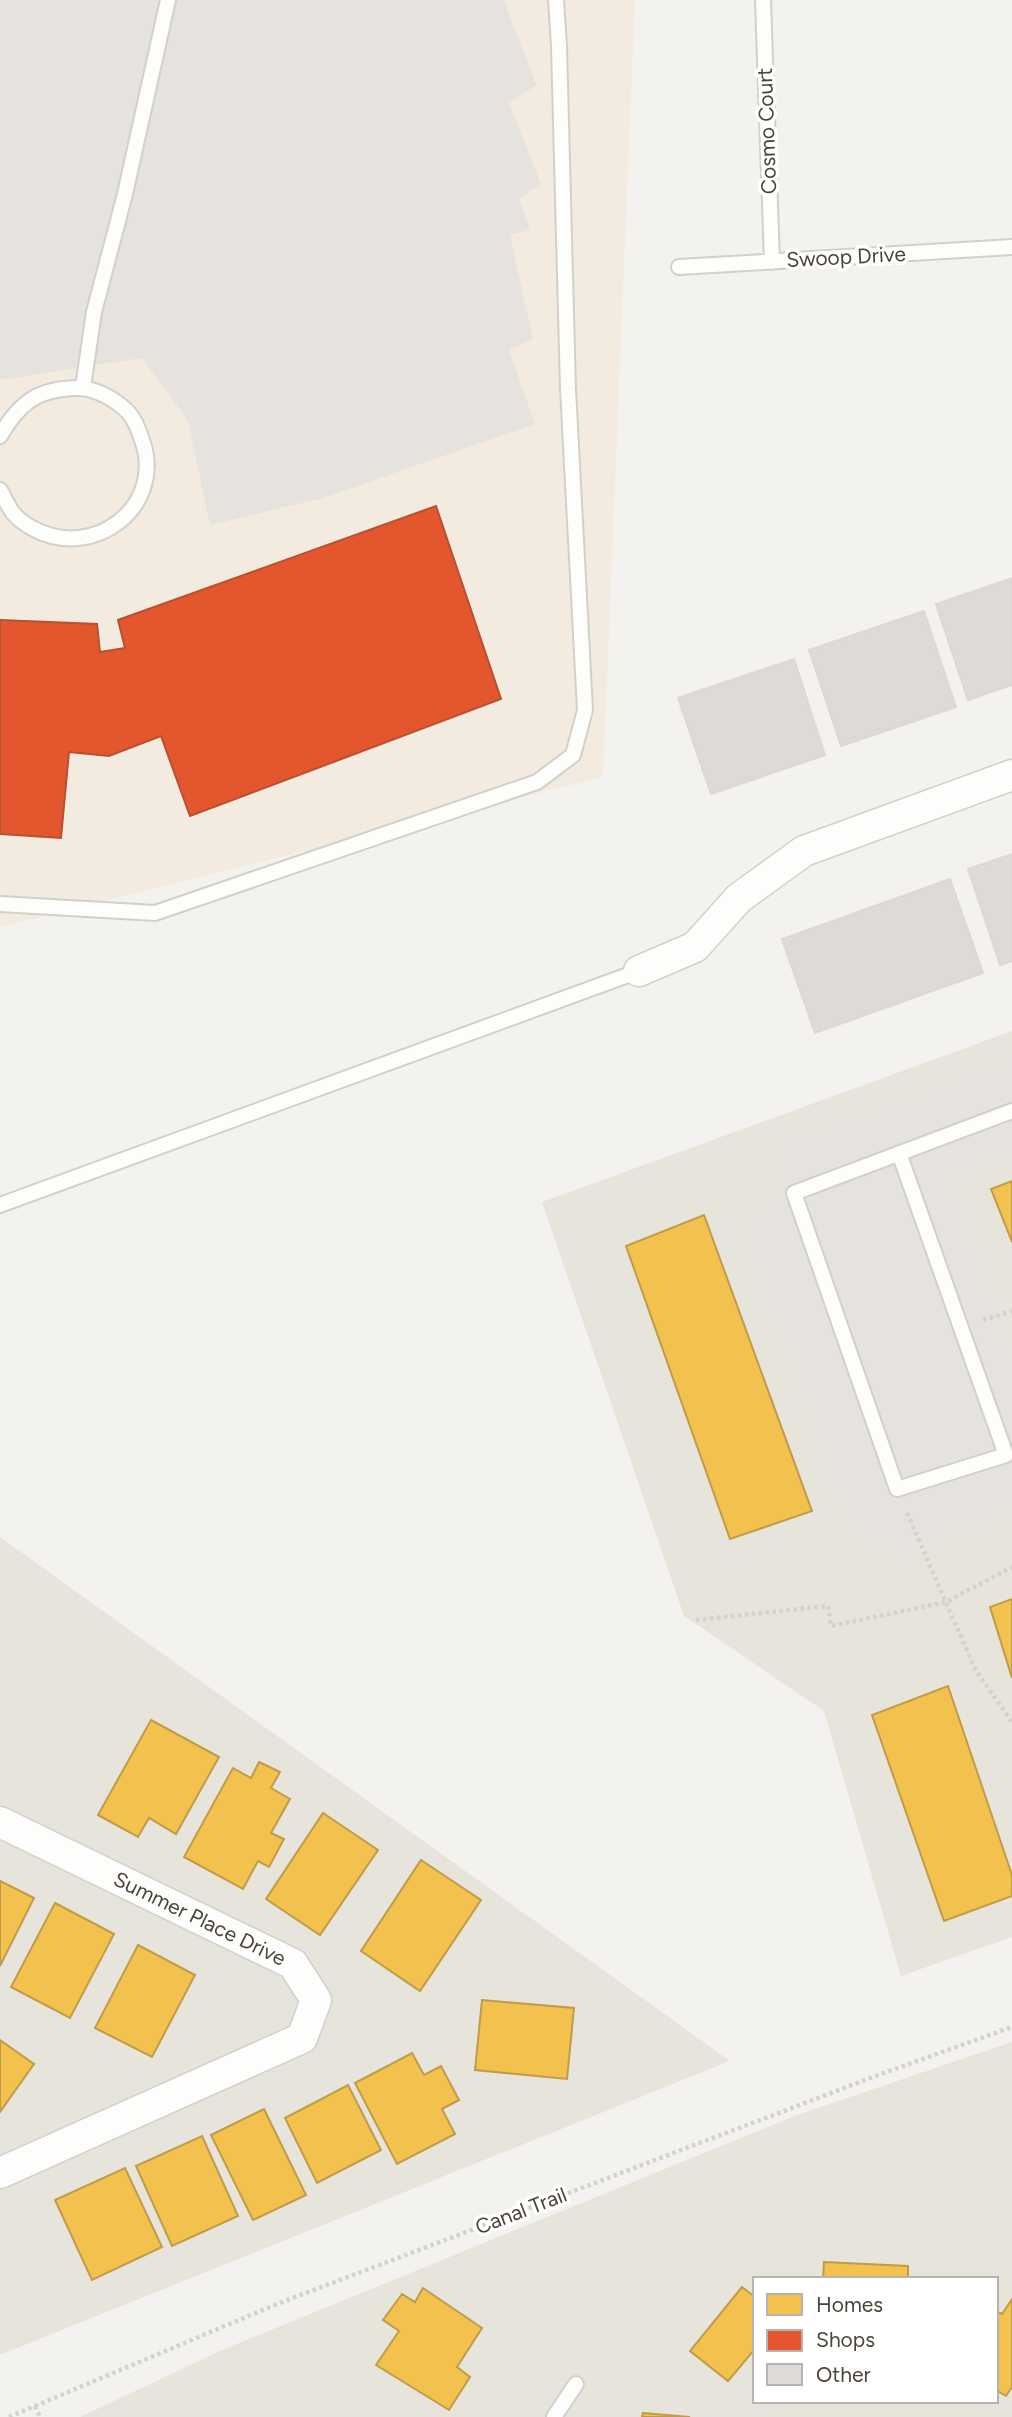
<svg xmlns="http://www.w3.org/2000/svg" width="1012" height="2417" viewBox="0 0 1012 2417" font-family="Figtree,sans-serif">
<rect width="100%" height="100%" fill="#f4f2ee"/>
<path fill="#e7e4dc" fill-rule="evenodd" d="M1012,1031v906l-111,39 -77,-265 -140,-95 -142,-414z
M0,1537l730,524 -730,294z
M1012,2042v375h-932l142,-67 575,-235zM755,2279h241v122h-241z"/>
<path fill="#f3ebdf" d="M0,0h635l-32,777 -603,150z"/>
<path fill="#e6e3df" d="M0,0h504l32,85 -27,18 32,81 -22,15 11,31 -20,5 23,104 -24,11 26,74 -212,74 -113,27 -22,-104 -46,-63 -142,22z
M1012,1057v99l-62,23 62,176v159l-120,41 -9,-23 -28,10 -116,-319 28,-11 12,-39 -11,-28z"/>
<path fill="#f2c14e" stroke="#c09c48" stroke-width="2" d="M1012,1181v61l-21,-53z
M704,1215l108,296 -82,28 -104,-293z
M1012,1599v79l-22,-71z
M948,1686l64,189v21l-68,25 -72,-206z
M151,1720l68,37 -43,77 -27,-16 -11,19 -40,-22z
M259,1762l21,10 -9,16 19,11 -19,34 13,6 -15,28 -11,-6 -15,28 -59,-32 49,-89 18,10z
M323,1813l55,37 -58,85 -54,-36z
M421,1860l60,40 -61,91 -59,-40z
M0,1881l34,17 -34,68z
M55,1903l59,31 -44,84 -59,-31z
M138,1945l57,30 -43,82 -57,-29z
M482,2000l92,8 -7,71 -92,-9z
M0,2040l34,24 -34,48z
M412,2053l12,22 17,-9 18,34 -17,9 13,25 -58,30 -42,-81z
M348,2085l33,65 -64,33 -32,-65z
M264,2109l42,86 -53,25 -42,-85z
M202,2136l36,80 -66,30 -36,-80z
M125,2168l37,79 -70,33 -37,-80z
M824,2262l84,4v13h-85z
M742,2287l13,10v52l-27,32 -38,-30z
M423,2288l59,40 -25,39 13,10 -21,33 -73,-45 23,-34 -16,-11 19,-26 13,8z
M1012,2299v88l-6,9 -10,-6v-79l6,3z
M643,2413l47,4h-48z"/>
<path fill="#e4572e" stroke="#b65131" stroke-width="2" d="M436,506l65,193 -311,117 -29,-80 -52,20 -40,-4 -8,86 -61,-4v-214l97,4 3,28 25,-4 -7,-28z"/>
<path fill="#dedbd6" stroke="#dcd9d4" stroke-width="2" d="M1012,578v107l-44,15 -32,-96z
M924,611l32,96 -115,39 -32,-96z
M794,659l31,96 -114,39 -33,-96z
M1012,854v107l-12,4 -32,-96z
M950,879l33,94 -168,60 -33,-94z"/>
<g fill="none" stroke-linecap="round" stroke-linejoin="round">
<g stroke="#d2d0cb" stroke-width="18">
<path id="lane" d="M763,0l9,262
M679,267l333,-20
M83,387l11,-75 31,-118 43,-194
M0,436c19,-33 37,-47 76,-48 18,-1 39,11 52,24 8,9 10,17 14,28 24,66 -48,121 -108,89 -8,-4 -15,-9 -21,-16 -5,-7 -9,-16 -13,-23
M0,904l155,9 382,-131 36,-27 12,-45 -17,-321 -9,-343 -3,-46
M899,1153l107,302 -109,34 -103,-296 218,-82
M0,1205l639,-234
M554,2417l22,-33"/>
</g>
<g stroke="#d2d0cb" stroke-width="33">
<g id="street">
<path d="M639,971l56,-24 44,-49 65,-47 208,-76"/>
<path id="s1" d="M0,1822l293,142 23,36 -14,38 -302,135"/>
</g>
</g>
<path stroke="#d3d2cc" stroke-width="4.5" stroke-dasharray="3.5 3.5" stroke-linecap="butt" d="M983,1320l29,-9
M907,1513l68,156 37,53
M696,1620l132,-14 3,20 115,-24 66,-35
M35,2406l5,11
M9,2417l268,-113 604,-230 131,-47"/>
<use href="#lane" stroke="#fdfdfc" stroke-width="14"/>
<use href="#street" stroke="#fdfdfc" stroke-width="30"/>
</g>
<g text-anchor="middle" stroke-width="7" stroke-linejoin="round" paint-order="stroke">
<g font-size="21" fill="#4b4439" stroke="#fff">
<text transform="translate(767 131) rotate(-92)" y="7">Cosmo Court</text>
<text transform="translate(846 257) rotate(-3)" y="7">Swoop Drive</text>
<text dy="7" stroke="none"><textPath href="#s1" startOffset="222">Summer Place Drive</textPath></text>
<text transform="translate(521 2211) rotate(-21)" y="7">Canal Trail</text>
</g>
</g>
<rect x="753" y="2277" width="245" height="126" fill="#ffffff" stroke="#b7b4b0" stroke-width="2"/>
<rect x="767" y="2294" width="35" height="21" fill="#f2c14e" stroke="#b7b4b0" stroke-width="2"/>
<text x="816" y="2312" font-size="21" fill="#4b4439">Homes</text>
<rect x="767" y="2330" width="35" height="21" fill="#e4572e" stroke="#b7b4b0" stroke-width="2"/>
<text x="816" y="2347" font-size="21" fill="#4b4439">Shops</text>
<rect x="767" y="2364" width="35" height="21" fill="#dedbd6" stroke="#b7b4b0" stroke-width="2"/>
<text x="816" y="2382" font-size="21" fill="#4b4439">Other</text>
</svg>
